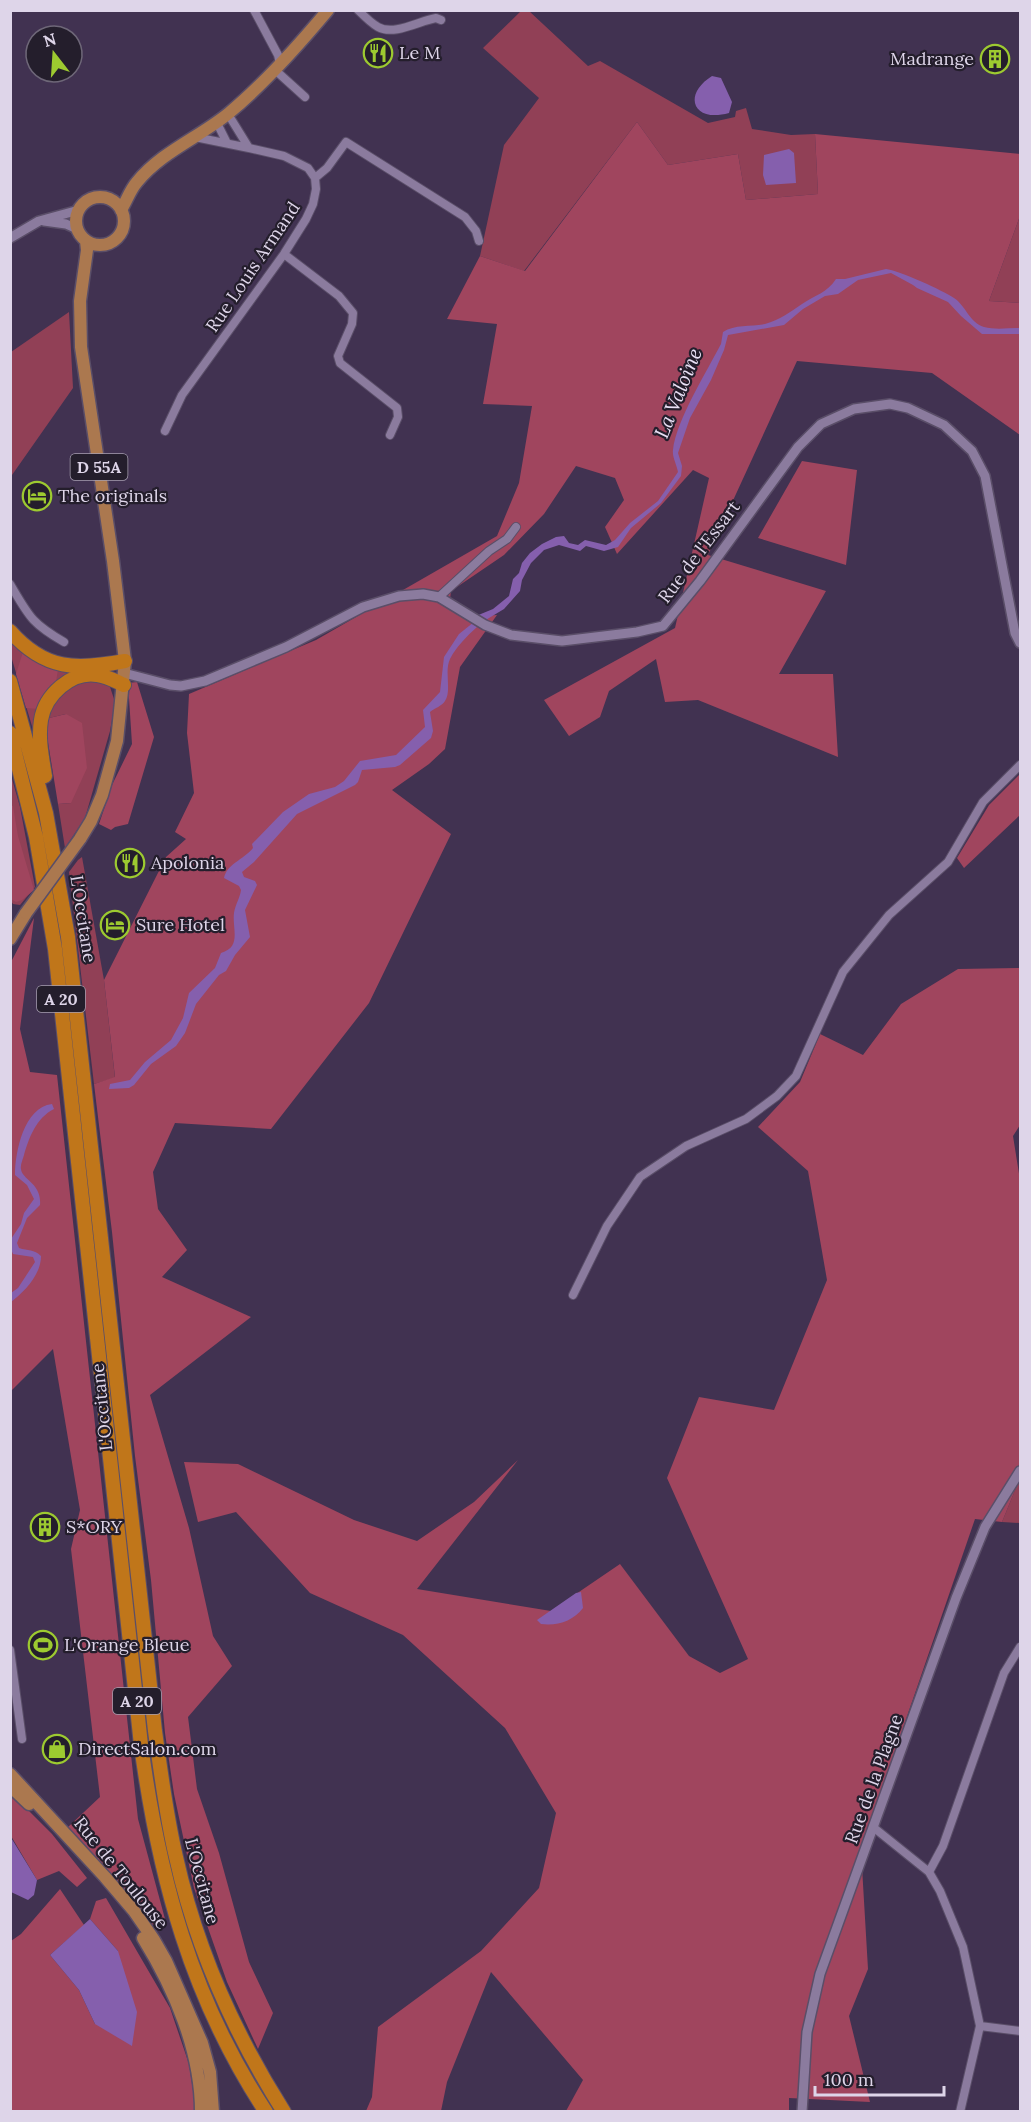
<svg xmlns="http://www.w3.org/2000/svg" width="1031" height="2122" viewBox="0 0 1031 2122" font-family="Lora,serif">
<rect width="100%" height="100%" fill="#413251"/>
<path fill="#914056" d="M521,11h8l59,55 12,-5 108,62 27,-6 1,-6 10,-3 6,21 39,6 24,-1 3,60 -72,6 -8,-46 -70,11 -31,-43 -113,149 -44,-15 24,-111 35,-47 -56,-50z
M1020,216v87l-31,-2z
M69,312l4,76 -61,87 -2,-5 1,-118z
M10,636l70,35 -24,11 -21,54 -24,-80z
M103,679l7,8 5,15 -5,29 -25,87 -20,30 -7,-44 13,-1 -5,-89 -17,4 4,-18 24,-19z
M10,772l10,35 15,80 -15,18 -7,-1 -2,-3z
M82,857l22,123 11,98 -21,6 -25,-212 9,-12z
M1020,1478v45l-18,-1z"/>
<path fill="#a0455e" d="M637,122l31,43 70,-11 8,46 72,-6 -3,-60 205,20v62l-31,85 31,2v132l-88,-62 -135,-12 -89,194 118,36 -47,83h54l5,83 -140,-57 -33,2 -9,-43 -47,32 -9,26 -31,19 -25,-36 131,-72 34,-150 -16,-8 -76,84 -12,-27 19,-27 -9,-22 -39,-12 -32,48 -40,41 -53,36 -2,17 15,9 33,-2 -37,52 -15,82 -16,15 -37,26 59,44 -82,169 -98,126 -96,-6 -22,49 5,37 29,41 -25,27 89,40 -101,78 39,133 24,108 19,30 -44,51 9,72 22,64 30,109 24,51 -15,36 -31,-67 -33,-94 -20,-94 -9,-61 -14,-153 -16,-124 -23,-224 -18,-148 21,-7 -11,-97 62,-123 20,-18 -11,-7 19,-39 -7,-60 2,-39 127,-54 181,-104 22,-53 13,-77 -49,-2 14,-80 -50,-5 33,-63 45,15z
M802,461l55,9 -11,95 -88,-27z
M23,652l35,17 -2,13 -17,27 -13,-1 -10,-34z
M137,682l17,55 -26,87 -13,3 -4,3 -12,-6 13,-39 20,-41 -4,-61z
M66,714l16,9 5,45 -16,35 -13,1 -12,-74 3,-12z
M1020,774v41l-56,53 -7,-10 32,-53z
M11,805l2,1 5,30 16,54 -12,10 -6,2 -5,-3z
M34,918l-14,111 10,43 27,3 81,744 27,100 -12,6 -86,-97 33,-31 -29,-248 9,-39 -27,-161 -42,42v-429z
M1020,968v157l-7,11 7,44v298l-18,44 -27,-3 -114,331 7,119 -19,47 21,86 -81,-4v14l-223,-1 17,-31 -92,-108 -44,110 -6,29h-75l6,-14 6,-70 103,-76 58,-63 17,-75 -51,-85 -102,-93 -93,-42 -74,-81 -38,10 -14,-60 54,2 116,56 63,21 57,-39 44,-42 -101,129 134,22 69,-47 69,92 31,17 28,-14 -81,-181 32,-81 75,13 53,-130 -19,-109 -50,-44 42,-45 20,-48 43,21 38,-51 57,-35z
M10,1792l42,42 35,44 -10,9 -18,-16 -22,9 -26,-44z
M60,1889l24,36 -34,30 29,35 16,34 23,-73 -28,-32 6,-18 10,-3 64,110 19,56 7,47 -185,1v-171l10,-7z"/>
<path fill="#855fad" d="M712,76l9,2 11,24 -3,11c-36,10 -47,-18 -17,-37z
M789,149l5,4 2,30 -30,2 -3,-10 1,-20z
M886,269c12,1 58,22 68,29 12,8 15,24 30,29 11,3 24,1 36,1v6h-38l-21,-18 -13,-14 -31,-14 -4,-3 -22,-12 -33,7 -20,14 -13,2 -22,13 -19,16 -56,10 -4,15 -13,30 -21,38 -12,35 4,13 -1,10 -20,27 -30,25 -13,19 -14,4 -18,-5 -6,5 -21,-6 -15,5 -13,13 -9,17 -2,11 -16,18 -20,12 -8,-5 17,-7 16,-13 4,-17 6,-6 3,-10 8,-10 12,-9 14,-7 8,-1 5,7 9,2 7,-5 21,5 9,-5 15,-17 28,-22 20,-29c-1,-7 -6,-15 -5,-22 3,-29 34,-79 48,-106l2,-12c12,-8 28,-5 42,-8 15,-4 25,-12 37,-20 13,-9 25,-11 34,-25h9z
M474,622l8,4 -1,2 -4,-1c-10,9 -21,20 -27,32 -6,13 2,31 -5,42 -3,5 -10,7 -15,11l3,19 -2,7 -31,27 -5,2 -33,3 -4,12 -3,3 -58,29 -43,48 -12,10 2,5 11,4 2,4 -12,25 5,27 -15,18 -9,16 -7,4 -23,29 -11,29 -9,13 -25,18 -17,21 -5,3 -20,1 1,-5 20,-4 15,-18 26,-22 12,-22 6,-25 26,-25 6,-15c21,-6 11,-24 13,-40 1,-8 6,-15 7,-23l-2,-4 -15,-8c3,-14 19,-18 29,-30l-1,-4 31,-32 26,-18 26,-7 9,-6 16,-20 36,-6 29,-28 -2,-17 17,-18 4,-35 15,-23z
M52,1104l2,5c-18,9 -25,29 -30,46 -1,4 -4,10 -3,14 1,11 21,14 19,36l-13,13 -10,25 2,5c9,3 15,1 22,8 0,19 -17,36 -30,46v-9l7,-5 17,-26 -2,-5 -20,-3 -2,-5v-10l10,-15 3,-11 10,-14 -7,-14 -12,-10c0,-23 9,-68 37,-71z
M581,1592l2,16c-10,13 -25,18 -42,16l-4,-4 39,-27z
M10,1836l27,44 -3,15 -6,5 -17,-8z
M90,1919l28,32 19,61 -5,34 -37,-22 -16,-34 -29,-35z"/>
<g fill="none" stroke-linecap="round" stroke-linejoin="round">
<g stroke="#5a4e68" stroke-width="10">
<path id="minor" d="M254,10l24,45 2,9
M358,10c6,6 13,13 20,17 16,9 41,-6 58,-9l5,2
M274,69l31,28
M217,123l10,20
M195,137l54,11 -21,-34
M315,178l12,-10 19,-26 119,75 11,14 3,10
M284,254l55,42 14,17 -1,11 -14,32 2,7 57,45 1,9 -8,18
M165,431l17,-36 102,-141 22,-35 7,-15 3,-15 -1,-11 -7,-10 -24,-12 -35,-8
M10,584c19,32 21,39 54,58
M439,597l50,-46 18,-12 9,-12
M573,1295l34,-69 33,-49 46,-31 60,-27 31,-23 19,-20 47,-104 46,-57 59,-53 35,-60 37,-37
M10,1650l12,89
M873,1827l56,45 11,19 23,56 17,79 -20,86
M929,1872l14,-26 61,-173 16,-26
M980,2026l40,5"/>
</g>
<g stroke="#5a4e68" stroke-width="12">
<path id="tertiary" d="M44,221l22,3 11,5
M10,238l29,-17 40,-11
M124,673l46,12 11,1 24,-5 81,-34 77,-40 36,-11 24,-2 16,3 46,28 26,10 51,6 75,-9 26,-6 37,-45 98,-134 23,-23 33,-15 36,-5 18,4 36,17 28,26 13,25 30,157 5,10
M802,2112l5,-80 13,-58 136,-376 29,-71 35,-56"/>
</g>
<g stroke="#5a4e68" stroke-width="15">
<path id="primary" d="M76 221a24 24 0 1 1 48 0a24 24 0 1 1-48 0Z
M121,210c6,-10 9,-20 16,-28 24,-30 63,-45 92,-69 36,-30 69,-67 99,-103
M80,839l11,-18 11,-26 15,-54 8,-80 -12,-100 -32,-214 -1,-46 7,-51 -1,-9
M10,939l16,-26
M10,1774l95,103 29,34 20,29 12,21 36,82 8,29 3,40
M10,1786l19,18
M143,1938c31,50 58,113 58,174"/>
</g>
<g stroke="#5a4e68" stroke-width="16">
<path id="motorway" d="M10,631c35,40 67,39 115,30
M10,681l36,132 22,124 87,794c6,42 11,84 21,126 20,91 58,176 108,255
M10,733l26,104 19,112 86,796c18,133 50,253 125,367
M45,776c-3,-19 -7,-37 -4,-56 4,-25 30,-49 56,-45 10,1 18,6 27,10"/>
</g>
<use href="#minor" stroke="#8b7b9e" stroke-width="8"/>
<use href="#tertiary" stroke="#8b7b9e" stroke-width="9"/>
<use href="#primary" stroke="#ab784f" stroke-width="12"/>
<use href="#motorway" stroke="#c0761a" stroke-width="14"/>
<g stroke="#5a4e68" stroke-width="15" stroke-linecap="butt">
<path id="primary-bridge" d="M26,913l54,-74"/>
</g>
<use href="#primary-bridge" stroke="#ab784f" stroke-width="12"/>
</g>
<defs>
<g id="restaurant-ring" transform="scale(1.5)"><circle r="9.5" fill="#241e2c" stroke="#9dca30" stroke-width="1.5"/><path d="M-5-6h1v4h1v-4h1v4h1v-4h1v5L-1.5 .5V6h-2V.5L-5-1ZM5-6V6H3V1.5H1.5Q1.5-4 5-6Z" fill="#9dca30"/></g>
<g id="building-ring" transform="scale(1.5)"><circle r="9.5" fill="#241e2c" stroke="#9dca30" stroke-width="1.5"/><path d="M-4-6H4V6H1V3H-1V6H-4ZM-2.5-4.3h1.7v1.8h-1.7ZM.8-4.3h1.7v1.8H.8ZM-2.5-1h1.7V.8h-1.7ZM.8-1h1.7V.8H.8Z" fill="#9dca30"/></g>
<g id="hotel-ring" transform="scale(1.5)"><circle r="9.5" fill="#241e2c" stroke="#9dca30" stroke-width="1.5"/><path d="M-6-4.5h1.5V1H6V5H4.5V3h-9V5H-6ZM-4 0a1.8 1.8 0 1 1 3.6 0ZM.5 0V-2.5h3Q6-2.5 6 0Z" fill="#9dca30"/></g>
<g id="stadium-ring" transform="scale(1.5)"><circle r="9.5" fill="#241e2c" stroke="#9dca30" stroke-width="1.5"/><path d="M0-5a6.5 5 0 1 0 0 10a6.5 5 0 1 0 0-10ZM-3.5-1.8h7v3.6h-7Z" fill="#9dca30"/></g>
<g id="shop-ring" transform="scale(1.5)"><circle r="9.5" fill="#241e2c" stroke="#9dca30" stroke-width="1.5"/><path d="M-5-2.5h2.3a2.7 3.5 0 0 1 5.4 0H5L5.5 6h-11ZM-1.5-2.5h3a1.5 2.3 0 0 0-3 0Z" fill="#9dca30"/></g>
</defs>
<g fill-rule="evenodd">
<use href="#restaurant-ring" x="378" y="53"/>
<use href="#building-ring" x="995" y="59"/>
<use href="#hotel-ring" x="37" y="496"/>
<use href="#restaurant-ring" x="130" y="863"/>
<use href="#hotel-ring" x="115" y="925"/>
<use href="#building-ring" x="45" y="1527"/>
<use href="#stadium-ring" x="43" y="1645"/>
<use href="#shop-ring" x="57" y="1749"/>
</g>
<g text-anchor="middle" stroke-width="4.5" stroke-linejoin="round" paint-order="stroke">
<g fill="#241e2c" stroke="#a69eb0" stroke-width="1.5">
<rect x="70.5" y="454" width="57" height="26" rx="4.5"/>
<rect x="37" y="986" width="48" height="26" rx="4.5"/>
<rect x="113" y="1688" width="48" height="26" rx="4.5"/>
</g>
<g font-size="16" font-weight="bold" fill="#ded5e9">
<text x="99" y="473">D 55A</text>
<text x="61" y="1005">A 20</text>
<text x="137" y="1707">A 20</text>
</g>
<g font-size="18" fill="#ded5e9" stroke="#241e2c" text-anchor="start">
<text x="399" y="59">Le M</text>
<text x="974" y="65" text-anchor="end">Madrange</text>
<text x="58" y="502">The originals</text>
<text x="151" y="869">Apolonia</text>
<text x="136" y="931">Sure Hotel</text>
<text x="66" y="1533">S*ORY</text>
<text x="64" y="1651">L'Orange Bleue</text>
<text x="78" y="1755">DirectSalon.com</text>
</g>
<g font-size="18" fill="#ded5e9" stroke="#241e2c">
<text transform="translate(253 267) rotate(-56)" y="6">Rue Louis Armand</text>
<text transform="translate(699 552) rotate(-53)" y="6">Rue de l'Essart</text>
<text transform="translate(83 919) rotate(81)" y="6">L'Occitane</text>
<text transform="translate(102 1407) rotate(-96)" y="6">L'Occitane</text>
<text transform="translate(874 1779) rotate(-70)" y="6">Rue de la Plagne</text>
<text transform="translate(121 1873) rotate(51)" y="6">Rue de Toulouse</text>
<text transform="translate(202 1881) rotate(75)" y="6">L'Occitane</text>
</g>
<g font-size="20" font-style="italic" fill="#e9e0f5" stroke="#241e2c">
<text transform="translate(678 393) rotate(-68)" y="7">La Valoine</text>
</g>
</g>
<rect width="1031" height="2122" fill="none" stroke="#ded5e9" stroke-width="24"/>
<g transform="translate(54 54) rotate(343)"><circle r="28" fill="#241e2c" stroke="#6e6778" stroke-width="1.5"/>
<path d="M0-4.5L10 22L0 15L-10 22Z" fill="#9dca30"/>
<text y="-9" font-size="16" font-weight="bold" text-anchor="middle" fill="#ded5e9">N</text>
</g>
<path d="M815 2086v9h129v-9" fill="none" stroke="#ded5e9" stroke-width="3"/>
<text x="824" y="2086" font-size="18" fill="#ded5e9" stroke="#241e2c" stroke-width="4.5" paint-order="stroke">100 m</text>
</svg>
